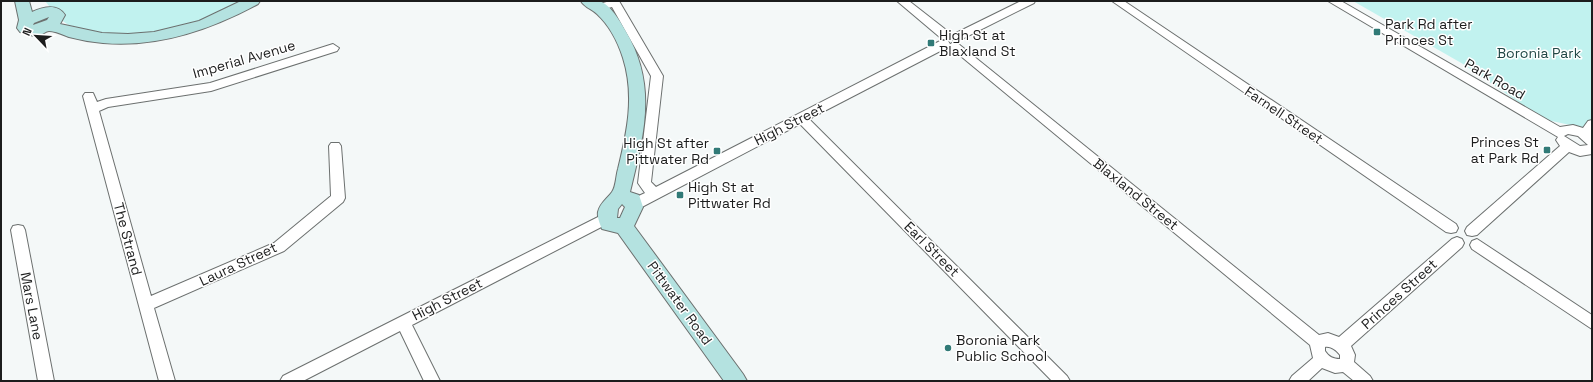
<svg xmlns="http://www.w3.org/2000/svg" width="1593" height="382" viewBox="0 0 1593 382" font-family="'Space Grotesk',sans-serif">
<rect width="100%" height="100%" fill="#f4f8f8"/>
<path fill="#c1f2ef" d="M45,1h200c-15,8 -31,19 -46,24 -34,11 -91,17 -125,3 -12,-5 -21,-17 -29,-27z
M1353,1h239v132l-4,-4 -45,-10 -80,-55z"/>
<g fill="none" stroke-linecap="round" stroke-linejoin="round">
<g stroke="#6c706f" stroke-width="2">
<path id="street" d="M610,1h9l44,75 -12,106 5,5 284,-146h8l2,3 -2,3 -139,72 258,257 3,5h-18l-252,-257 -160,84 -5,1 -5,-1 -2,-4 2,-4 15,-7 -7,-10 13,-107 -39,-69 -12,3 -5,-3 1,-2z
M897,1h12l41,32 2,3 -2,3h-8z
M1021,1h14l-1,2 -78,39 363,293 9,-2 11,4 113,-98 5,-2 5,2 2,4 -2,4 -111,99 4,9 -1,7 16,14 3,5h-19l-11,-9 -8,1 -13,-5 -14,13h-19l3,-5 21,-18 -3,-13 -359,-297 -2,-3 6,-4 -5,-3 2,-3zM1325,347c6,-1 11,3 15,8v4c-7,0 -11,-2 -15,-8z
M1112,1h12l332,223 2,4 -2,4 -5,1 -5,-1z
M1328,1h13l219,126 13,-2 10,3 5,-7 4,-1v34l-12,2 -11,-4 -92,83 -5,1 -5,-1 -2,-4 2,-4 93,-81 -4,-6 2,-3zM1568,134l10,2 10,9 -8,1 -16,-10z
M333,44l6,4 -2,3 -126,40 -103,16 -9,4 52,185 123,-53 57,-47 -2,-50 2,-3h8l2,3 4,52 -2,4 -59,49 -130,57 21,73h-16l-76,-285 2,-3h8l4,9 9,-3 104,-16z
M606,213l5,1 2,4 -2,4 -199,103 28,56h-16l-24,-50 -97,50h-23l3,-5z
M18,225l5,1 2,4 29,151h-16l-27,-151 2,-4z
M1477,239l115,76v14l-120,-80 -2,-4 2,-4z"/>
</g>
<g stroke="#6c706f" stroke-width="2">
<path id="secondary" d="M15,1h14l3,11c11,-5 25,-9 33,3l-5,9 42,9 26,1 26,-2 45,-11 42,-20h19l-2,3c-48,26 -100,44 -155,39 -11,-1 -23,-3 -34,-6 -5,-2 -14,-6 -20,-6 -3,0 -6,3 -9,4 -7,2 -14,-1 -20,-3l-3,-4 2,-8zM49,17l-2,3 -14,5 1,-2z
M581,1c5,0 12,-1 18,0 11,3 21,20 26,29 33,55 19,104 5,162l9,3 4,12 -9,19 109,148 4,7h-23l-106,-148 -16,-4c-2,-5 -5,-11 -4,-17 2,-9 9,-13 14,-20 4,-5 4,-17 6,-23 9,-37 17,-73 5,-111 -5,-16 -14,-33 -26,-44 -5,-5 -13,-7 -16,-13zM622,204l3,3 -5,11h-3l1,-9z"/>
</g>
<use href="#street" fill="#fff" fill-rule="evenodd"/>
<use href="#secondary" fill="#b4e2e0" fill-rule="evenodd"/>
</g>
<g fill="#317a77" stroke="#fff" stroke-width="1.5">
<rect x="1373" y="28" width="8" height="8" rx="2"/>
<rect x="927" y="39" width="8" height="8" rx="2"/>
<rect x="1543" y="146" width="8" height="8" rx="2"/>
<rect x="713" y="147" width="8" height="8" rx="2"/>
<rect x="676" y="191" width="8" height="8" rx="2"/>
<circle cx="948" cy="348" r="4"/>
</g>
<g text-anchor="middle" stroke-width="3" stroke-linejoin="round" paint-order="stroke">
<g font-size="14" fill="#1c1d1d" stroke="#fff" text-anchor="start">
<text x="1385" y="29">Park Rd after<tspan x="1385" dy="16">Princes St</tspan></text>
<text x="939" y="40">High St at<tspan x="939" dy="16">Blaxland St</tspan></text>
<text x="1539" y="147" text-anchor="end">Princes St<tspan x="1539" dy="16">at Park Rd</tspan></text>
<text x="709" y="148" text-anchor="end">High St after<tspan x="709" dy="16">Pittwater Rd</tspan></text>
<text x="688" y="192">High St at<tspan x="688" dy="16">Pittwater Rd</tspan></text>
<text x="956" y="345">Boronia Park<tspan x="956" dy="16">Public School</tspan></text>
</g>
<g font-size="14" fill="#214846" stroke="#fff">
<text x="1539" y="58">Boronia Park</text>
</g>
<g font-size="14" fill="#1c1d1d" stroke="#fff">
<text transform="translate(244 59) rotate(-16)" y="5">Imperial Avenue</text>
<text transform="translate(1495 79) rotate(30)" y="5">Park Road</text>
<text transform="translate(1284 115) rotate(34)" y="5">Farnell Street</text>
<text transform="translate(789 124) rotate(-27)" y="5">High Street</text>
<text transform="translate(1136 194) rotate(39)" y="5">Blaxland Street</text>
<text transform="translate(128 239) rotate(75)" y="5">The Strand</text>
<text transform="translate(932 249) rotate(45)" y="5">Earl Street</text>
<text transform="translate(238 264) rotate(-25)" y="5">Laura Street</text>
<text transform="translate(1399 294) rotate(-42)" y="5">Princes Street</text>
<text transform="translate(447 299) rotate(-27)" y="5">High Street</text>
<text transform="translate(680 303) rotate(54)" y="5">Pittwater Road</text>
<text transform="translate(32 306) rotate(79)" y="5">Mars Lane</text>
</g>
</g>
<rect width="1593" height="382" fill="none" stroke="#1c1d1d" stroke-width="4"/>
<g transform="translate(36 36) rotate(295)" stroke="#ffffff" stroke-width="3" paint-order="stroke">
<path d="M0-3L7 15L0 10L-7 15Z" fill="#1c1d1d"/>
<text y="-6" font-size="11" font-weight="bold" text-anchor="middle" fill="#1c1d1d">N</text>
</g>
</svg>
